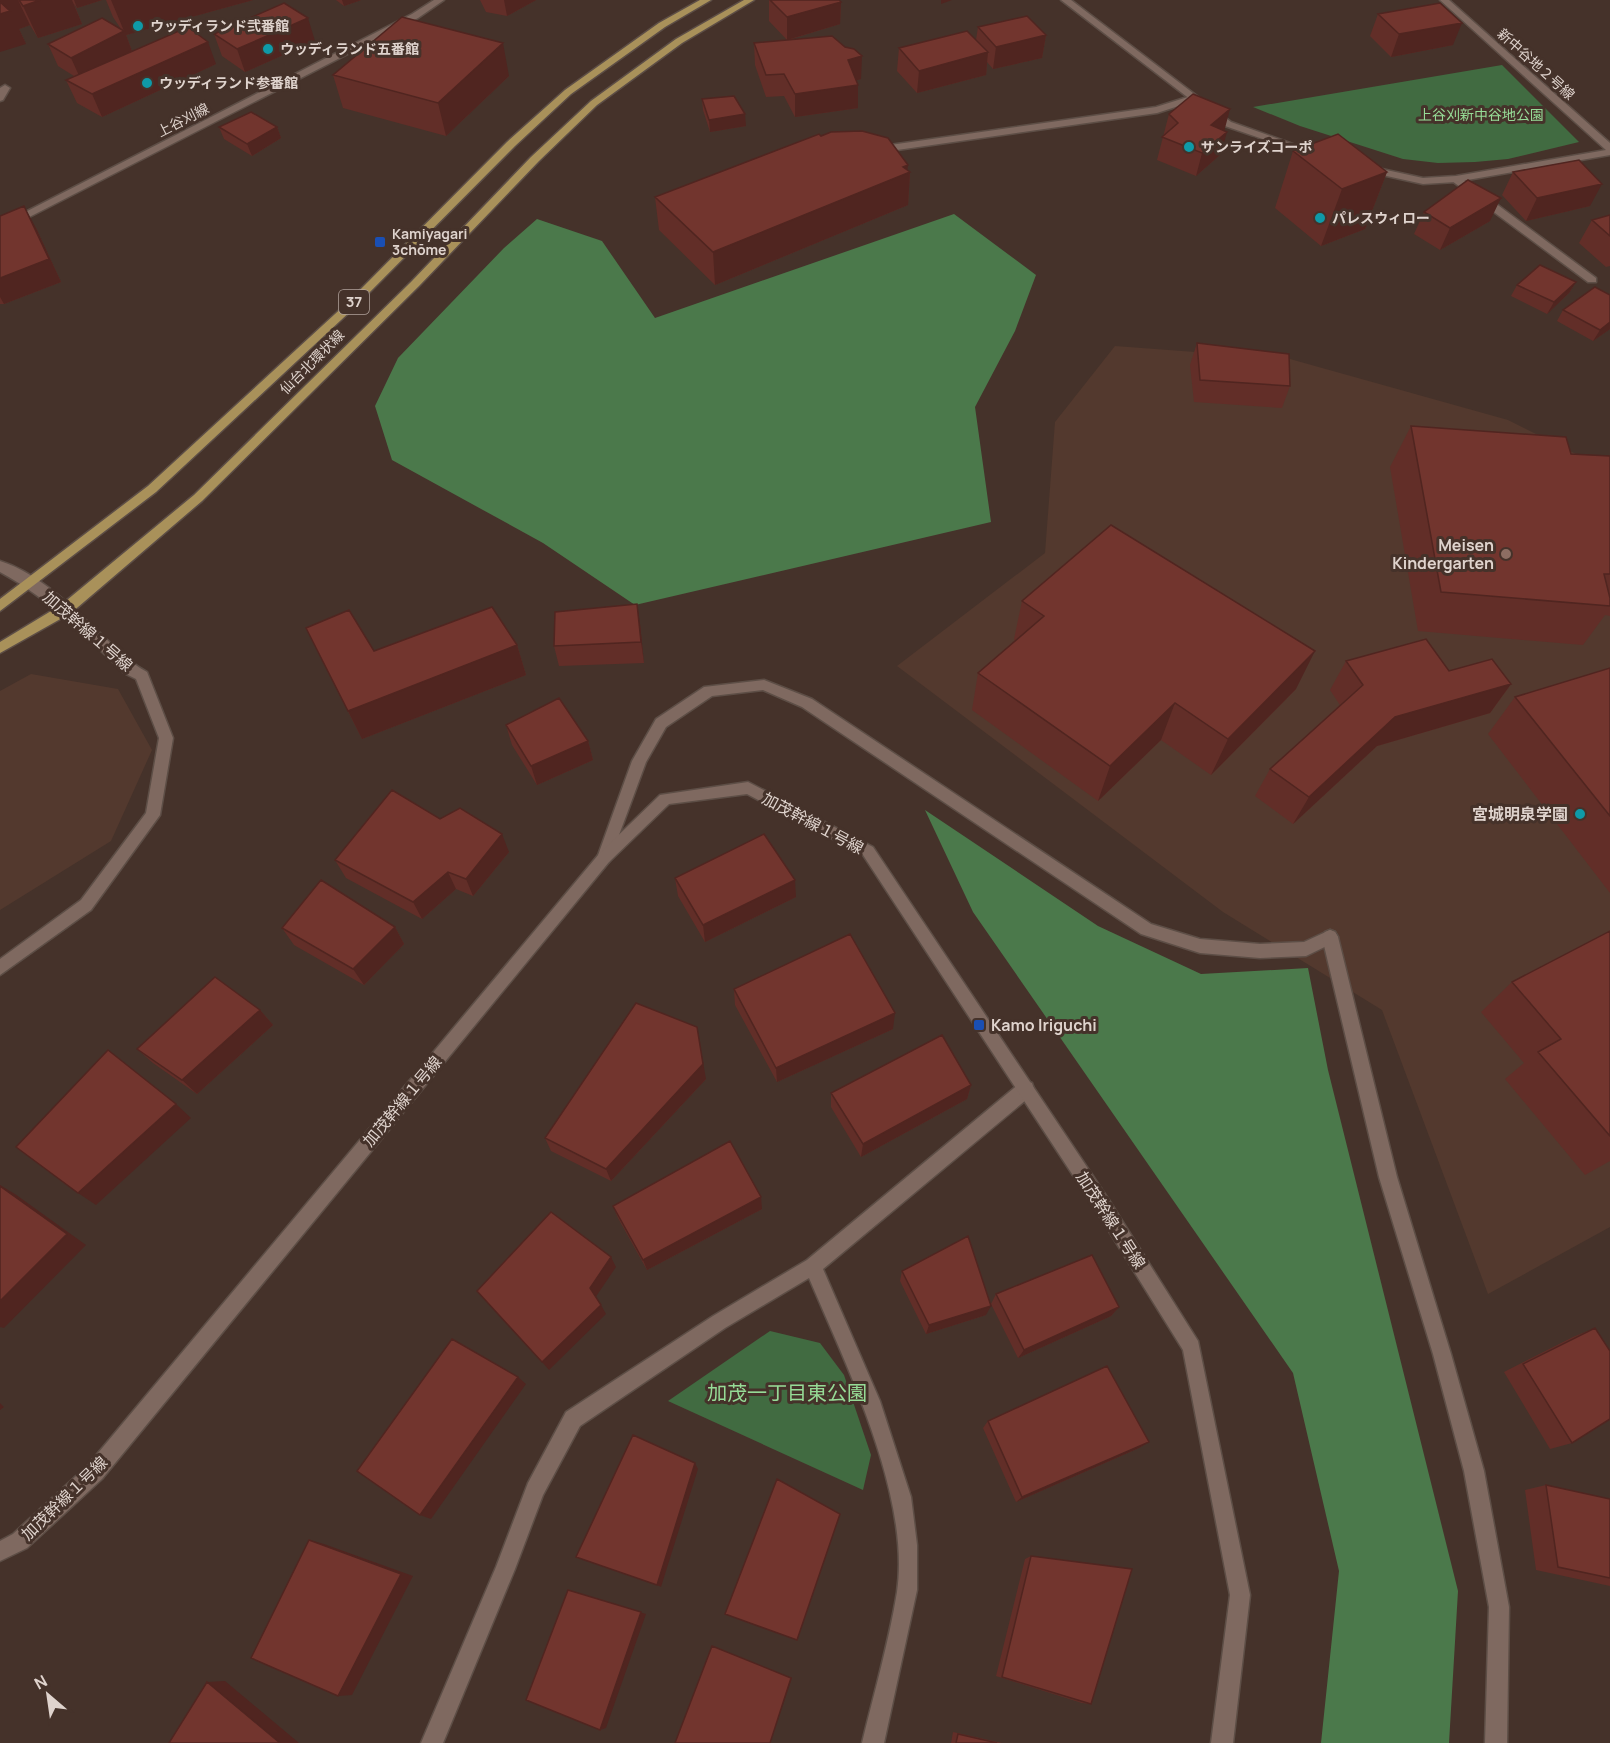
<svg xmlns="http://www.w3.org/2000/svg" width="1610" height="1743" viewBox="0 0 1610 1743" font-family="Manrope,'Noto Sans JP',sans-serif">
<rect width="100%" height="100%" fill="#45322a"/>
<path fill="#53392e" d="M1115,346l175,13 218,61 102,51v756l-122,67 -106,-284 -159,-98 -326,-246 148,-113 10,-131z
M31,674l87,15 34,61 -41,91 -111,69v-219z"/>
<path fill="#416b41" d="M1502,65l77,77 -71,17 -33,3 -37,1 -35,-4 -103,-33 -47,-19z
M770,1331l50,12 24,32 27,80 -8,35 -195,-89z"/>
<path fill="#4b794b" d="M954,214l82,61 -21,56 -40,76 16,115 -356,83 -92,-62 -151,-83 -17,-54 23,-48 106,-110 33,-29 65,22 53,77z
M925,810l173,116 103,48 107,-6 20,102 130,521 -9,152h-128l18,-172 -46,-198 -320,-461z"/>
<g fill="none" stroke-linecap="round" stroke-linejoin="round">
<g stroke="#5d4e46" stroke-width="3">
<path id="lane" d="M1194,95l5,3 -2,2 -40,13 -281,40 -5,-3 5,-3 280,-40z
M1452,177h8l136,101v4h-8l-136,-101z
M764,680l48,19 339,225 49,15 60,5 44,-2 26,-12 5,2 3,5 -3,5 -29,14 -46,2 -60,-5 -59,-19 -339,-227 -39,-17 -51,6 -46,31 -20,35 -37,100 -5,2 -5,-2 -2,-4 35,-97 24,-42 48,-32z"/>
</g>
<g stroke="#5d4e46" stroke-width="3">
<path id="street" d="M1061,0h10l160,122 90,32 -9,2 -87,-30z
M1440,0h9l161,143v12l-154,27 -33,2 -59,-13v-4l4,-1 55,12 33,-2 150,-26z
M5,85l5,3 -7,12 -3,1v-13z
M1330,930l5,2 3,5 59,240 54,177 33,117 25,136 -2,136h-22l4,-136 -25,-136 -31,-117 -54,-177 -57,-240 3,-5z
M1026,1081l6,2 2,6 -2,6 -209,174 57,132 31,96 6,48v45l-33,153h-22c12,-50 27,-101 35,-151 14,-96 -51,-227 -88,-314l-84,50 -145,98 -37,69 -28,74 -72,174h-22l75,-176 32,-84 38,-71 147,-96 94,-56 213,-177z"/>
</g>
<g stroke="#5d4e46" stroke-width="3">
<path id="secondary" d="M434,0h10l-26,18 -418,214v-7l412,-211z
M0,561c41,13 74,48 104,76 14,13 26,26 43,35l26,66 -13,77 -69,95 -91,65v-16l81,-59 65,-87 13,-75 -23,-59 -12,-6c-39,-38 -76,-75 -124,-101z
M748,782l125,65 236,353 89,141 52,254 -17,148h-22l19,-148 -47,-245 -86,-138 -234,-357 -116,-61 -78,10 -60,58 -507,617 -75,69 -27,13v-20l13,-7 75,-69 511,-611 61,-59z"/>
</g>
<g stroke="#5d4e46" stroke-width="3">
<path id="primary" d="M700,0h11l-46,27 -94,67 -56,52 -160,161 -199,185 -156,119v-12l148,-113 199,-183 160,-161 58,-52 94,-67z
M744,0h10l-72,43 -85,62 -58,56 -120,125 -217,215 -131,112 -71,40v-11l61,-37 133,-110 217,-213 120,-125 60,-56 85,-62z"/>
</g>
<use href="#lane" fill="#7f6960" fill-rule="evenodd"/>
<use href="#street" fill="#7f6960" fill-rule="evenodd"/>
<use href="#secondary" fill="#7f6960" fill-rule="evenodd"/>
<use href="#primary" fill="#a9915a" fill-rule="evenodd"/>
</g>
<path fill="#622e28" d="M0,0h102l-25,8 -3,-4 8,20 -44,14 -8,-13 -11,4 7,15z
M106,0h147l-127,35 6,16 84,13 -114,53 -25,-14 -11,-23 8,-4 -16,-10 -10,-22 73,-15 -8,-12z
M336,0h25l-17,6z
M480,0h56l-29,16 -21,-4z
M769,0h70l2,2 -1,22 -52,16 73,39 -5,1 2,28 -63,9 -11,-21 -18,1 -11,-32 -1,-22 33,-3 -18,-19z
M1378,14l75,31 -62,12 -21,-21z
M978,27l68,8 -4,23 -49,11 -6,-7 -1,13 -69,18 -20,-22 2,-23 77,-8z
M214,34l101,7 -70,31 -23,-16z
M333,75l176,1 -63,60 -103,-28z
M702,99l44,27 -36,6 -7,-22z
M1169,114l55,16 -3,24 -25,22 -39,-16z
M219,127h58l4,11 -29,18 -28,-17z
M821,136l86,34 3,2 -2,33 -193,80 -56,-55 -4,-33z
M1293,151l94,21 -22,57 -44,17 -46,-38z
M1513,172l77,34 -64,15 -24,-26z
M1424,212l66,9 -50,29 -26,-16z
M1610,215v51l-4,1 -27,-24 13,-23z
M0,216l36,12 25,54 -57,22h-4z
M1576,282l-7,11 -22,21 -36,-18 6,-11z
M1563,310l47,19 -17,12 -36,-20z
M1197,343l93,43 -8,22 -88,-6 -4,-37z
M1411,426l160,28 39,2v160l-5,-1 -22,30 -165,-14 -28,-164z
M1022,601l274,88 -85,86 -50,-35 -63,61 -126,-91 6,-37 37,-32 -1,-2z
M640,624l4,39 -85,3 -5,-20z
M306,628l68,23 143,-6 9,30 -164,64z
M1346,661l103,10 62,13 -21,29 -113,33 -84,78 -38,-28 15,-27 70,-64 -10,-15z
M1610,668v225l-122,-159 27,-37z
M506,725l82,16 5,19 -56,25 -25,-40z
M440,819l69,33 -36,44 -17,-7 -34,30 -76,-41 -11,-18z
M675,878l121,19 -91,45 -27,-46z
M395,927l9,17 -40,41 -70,-40 -12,-17z
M1610,931v230l-25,14 -80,-96 19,-16 -43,-51 31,-30z
M734,989l159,40 -116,53 -42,-77z
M260,1010l13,15 -76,69 -44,-31 -16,-14z
M706,1079l-95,102 -60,-30 -6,-13z
M971,1085l-4,14 -106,58 -30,-50v-14z
M613,1206l149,3 -115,61 -29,-52z
M902,1271l84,44 -60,19 -26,-53z
M996,1294l123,13 -8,9 -93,42 -27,-54z
M1595,1328l-23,115 -22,6 -46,-77 69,-35z
M988,1421l161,21 -10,6 -123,54 -33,-74z
M1546,1485l64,14v87l-74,-16 -11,-80z
M1031,1556l60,148 -9,-1 -86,-27 29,-117z
M953,1732l49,11h-51z"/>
<path fill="#502520" d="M0,0h18l12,25 -11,4 7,15 -26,8z
M40,0h32l10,24 -44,14 -15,-32z
M74,0h28l-25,8z
M111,0h142l-127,35 7,19 -52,26 -10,-22 53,-27z
M342,0h19l-17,6z
M504,0h32l-29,16z
M941,0h11l-11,4z
M841,2l-1,22 -53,16v-23z
M308,18l7,23 -70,31 -8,-23z
M1462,23l-9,22 -62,12 8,-23z
M1046,35l-4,23 -49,11 3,-22z
M208,42l8,22 -114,53 -10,-23z
M503,43l6,33 -63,60 -8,-33z
M988,52l-2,23 -69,18 2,-22z
M862,56l-1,23 -14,4 1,-23z
M858,85v23l-63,9v-23z
M1230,109l-6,23 -13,-7z
M745,114l1,12 -36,6 -1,-12z
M277,127l4,11 -29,18 -5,-12z
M1227,132l-6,22 -25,22 6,-23z
M908,165l-1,8 3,-1 -2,33 -193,80 -2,-33z
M1387,172l-22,57 -44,17 21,-57z
M1602,184l-12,22 -64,15 11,-23z
M1501,198l-11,23 -50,29 10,-22z
M24,206l12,22 25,54 -57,22 -4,-7v-19z
M1576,282l-7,11 -22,21 7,-12z
M1610,322v7l-17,12 7,-11z
M637,604l3,20 4,39 -3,-21z
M517,645l9,30 -164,64 -14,-28z
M1315,651l-19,38 -85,86 17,-36z
M1511,684l-21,29 -113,33 -84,78 16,-27 86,-80z
M1175,703l-14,37 -63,61 12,-35z
M588,741l5,19 -56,25 -6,-19z
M502,834l7,18 -36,44 -7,-17z
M448,872l8,17 -34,30 -9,-17z
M795,880l1,17 -91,45 -2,-17z
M395,927l9,17 -40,41 -11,-16z
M260,1010l13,15 -76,69 -15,-14z
M895,1013l-2,16 -116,53 -1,-14z
M697,1027l9,52 -95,102 -5,-12z
M971,1085l-4,14 -106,58 2,-13z
M176,1104l15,14 -95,87 -18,-12z
M0,1185l15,9 71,51 -82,83 -4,-1z
M761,1197l1,12 -115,61 -4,-10z
M611,1257l5,10 -21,31 -5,-10z
M601,1305l5,9 -57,56 -7,-8z
M991,1306l-5,9 -60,19 3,-9z
M1119,1307l-8,9 -93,42 6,-8z
M518,1377l8,7 -95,135 -11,-4z
M0,1403l4,4 -4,3z
M1149,1442l-10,6 -123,54 6,-5z
M695,1463l3,6 -37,118 -4,-2z
M309,1540l15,4 89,32 -61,119 -14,1z
M568,1590l78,24 -40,114 -6,2z
M712,1646l80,32 -22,65z
M225,1681l74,62h-19l-73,-61z"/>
<path fill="#72352e" stroke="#502520" stroke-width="1.5" d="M19,0h21l-17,6z
M770,0h69l2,2 -54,15z
M0,2l10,9 -10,3z
M284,3l24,15 -71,31 -23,-15z
M1440,3l22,20 -63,11 -21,-20z
M1027,16l19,19 -50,12 -18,-20z
M402,17l101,26 -65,60 -105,-28z
M102,18l22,13 -53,27 -23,-14z
M188,27l20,15 -116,52 -26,-14z
M967,31l21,21 -69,19 -20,-23z
M832,36l13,11 9,2 8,7 -14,4 10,25 -63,9 -11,-20 -18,1 -12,-32z
M1193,94l37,15 -19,16 16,7 -25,21 -40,-16 16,-14 -9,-9z
M734,96l11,18 -36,6 -7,-21z
M251,112l26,15 -30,17 -28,-17z
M862,131l26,7 20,27 -5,2 7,5 -197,80 -58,-55 164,-63 2,2 10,-4z
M1338,134l49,38 -45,17 -49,-38z
M1579,160l23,24 -65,14 -24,-26z
M1468,180l33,18 -51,30 -26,-16z
M24,206l25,53 -49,19v-62z
M1610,215v21l-18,-16z
M1540,265l36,17 -22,20 -37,-17z
M1595,287l15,8v27l-10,8 -37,-20z
M1197,343l92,11 1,32 -90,-6z
M1411,426l155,11 5,17 39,2v118h-6l6,24v8l-169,-14z
M1111,525l204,126 -87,88 -53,-36 -65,63 -132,-93 66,-57 -22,-15z
M637,604l4,38 -87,4 1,-34z
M492,607l25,38 -169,66 -42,-83 43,-18 25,41z
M1426,639l23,32 43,-12 19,25 -116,33 -86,80 -39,-28 93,-84 -17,-24z
M1610,668v148l-95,-119z
M559,698l29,43 -57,25 -25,-41z
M392,790l48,29 20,-11 42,26 -36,45 -18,-7 -35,30 -78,-42z
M764,834l31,46 -92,45 -28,-47z
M321,880l74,47 -42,42 -71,-41z
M1610,931v205l-72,-84 23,-13 -49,-57z
M850,934l45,79 -119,55 -42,-79z
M215,977l45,33 -78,70 -45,-31z
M636,1003l61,24 6,37 -97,105 -61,-31z
M942,1035l29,50 -108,59 -32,-51z
M108,1050l68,54 -98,89 -62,-46z
M730,1141l31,56 -118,63 -30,-54z
M0,1186l67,48 -67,67z
M551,1212l60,45 -21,31 11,17 -59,57 -65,-71z
M968,1236l23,70 -62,19 -27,-54z
M1092,1255l27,52 -95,43 -28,-56z
M1595,1328l15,23v68l-38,24 -49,-79z
M452,1339l66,38 -98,138 -63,-44z
M1107,1366l42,76 -127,55 -34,-76z
M633,1435l62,28 -38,122 -81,-28z
M777,1479l63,35 -43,126 -72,-26z
M1546,1485l64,14v79l-52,-11z
M309,1540l92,34 -63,122 -87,-38z
M1031,1556l101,13 -41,135 -89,-27z
M568,1590l73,22 -41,118 -74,-30z
M712,1646l79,32 -21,65h-95z
M207,1682l73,61h-111z
M958,1734l39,9h-41z"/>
<g fill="#0f9aa8" stroke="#45322a" stroke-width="2">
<circle cx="138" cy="26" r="6"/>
<circle cx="268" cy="49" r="6"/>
<circle cx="147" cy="83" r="6"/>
<circle cx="1189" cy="147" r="6"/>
<circle cx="1320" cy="218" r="6"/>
<circle cx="1580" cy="814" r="6"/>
</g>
<g fill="#1a4fb4" stroke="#45322a" stroke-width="2">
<rect x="374" y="236" width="12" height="12" rx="3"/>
<rect x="973" y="1019" width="12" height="12" rx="3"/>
</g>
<circle fill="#8d6e63" stroke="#45322a" stroke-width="2" cx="1506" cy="554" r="6"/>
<g text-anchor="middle" stroke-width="6" stroke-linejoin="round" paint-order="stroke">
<g font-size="14" font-weight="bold" fill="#dfd3cd" stroke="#45322a" text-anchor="start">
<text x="150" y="31">ウッディランド弐番館</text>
<text x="280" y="54">ウッディランド五番館</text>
<text x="159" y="88">ウッディランド参番館</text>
<text x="1201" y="152">サンライズコーポ</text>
<text x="1332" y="223">パレスウィロー</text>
<text x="392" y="239">Kamiyagari<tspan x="392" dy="16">3chōme</tspan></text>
</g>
<g font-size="14" fill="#dfd3cd" stroke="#45322a">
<text transform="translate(1536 64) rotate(42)" y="5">新中谷地２号線</text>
<text transform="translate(183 120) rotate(-27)" y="5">上谷刈線</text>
<text transform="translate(312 362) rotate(-45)" y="5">仙台北環状線</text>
</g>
<g font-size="14" fill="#96db96" stroke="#45322a">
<text x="1481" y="120">上谷刈新中谷地公園</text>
</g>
<rect fill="#45322a" stroke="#b1a39c" stroke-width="1.5" x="339" y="290" width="30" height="24" rx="4.5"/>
<g font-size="15" font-weight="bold" fill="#dfd3cd">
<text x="354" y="307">37</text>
</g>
<g font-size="16" font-weight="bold" fill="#dfd3cd" stroke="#45322a" text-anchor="end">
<text x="1494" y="551">Meisen<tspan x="1494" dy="18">Kindergarten</tspan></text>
<text x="1568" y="820">宮城明泉学園</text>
<text x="991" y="1031" text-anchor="start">Kamo Iriguchi</text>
</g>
<g font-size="16" fill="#dfd3cd" stroke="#45322a">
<text transform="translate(88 631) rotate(41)" y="6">加茂幹線１号線</text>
<text transform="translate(813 823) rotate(28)" y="6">加茂幹線１号線</text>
<text transform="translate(402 1101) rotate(-50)" y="6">加茂幹線１号線</text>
<text transform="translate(1111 1220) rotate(57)" y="6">加茂幹線１号線</text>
<text transform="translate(64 1498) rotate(-44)" y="6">加茂幹線１号線</text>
</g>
<g font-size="20" fill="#96db96" stroke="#45322a">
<text x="787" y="1400">加茂一丁目東公園</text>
</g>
</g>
<g transform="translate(48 1695) rotate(331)" stroke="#45322a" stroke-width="4.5" paint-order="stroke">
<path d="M0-4.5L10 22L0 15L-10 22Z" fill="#dfd3cd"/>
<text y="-9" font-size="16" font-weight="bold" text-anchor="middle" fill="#dfd3cd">N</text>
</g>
</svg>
